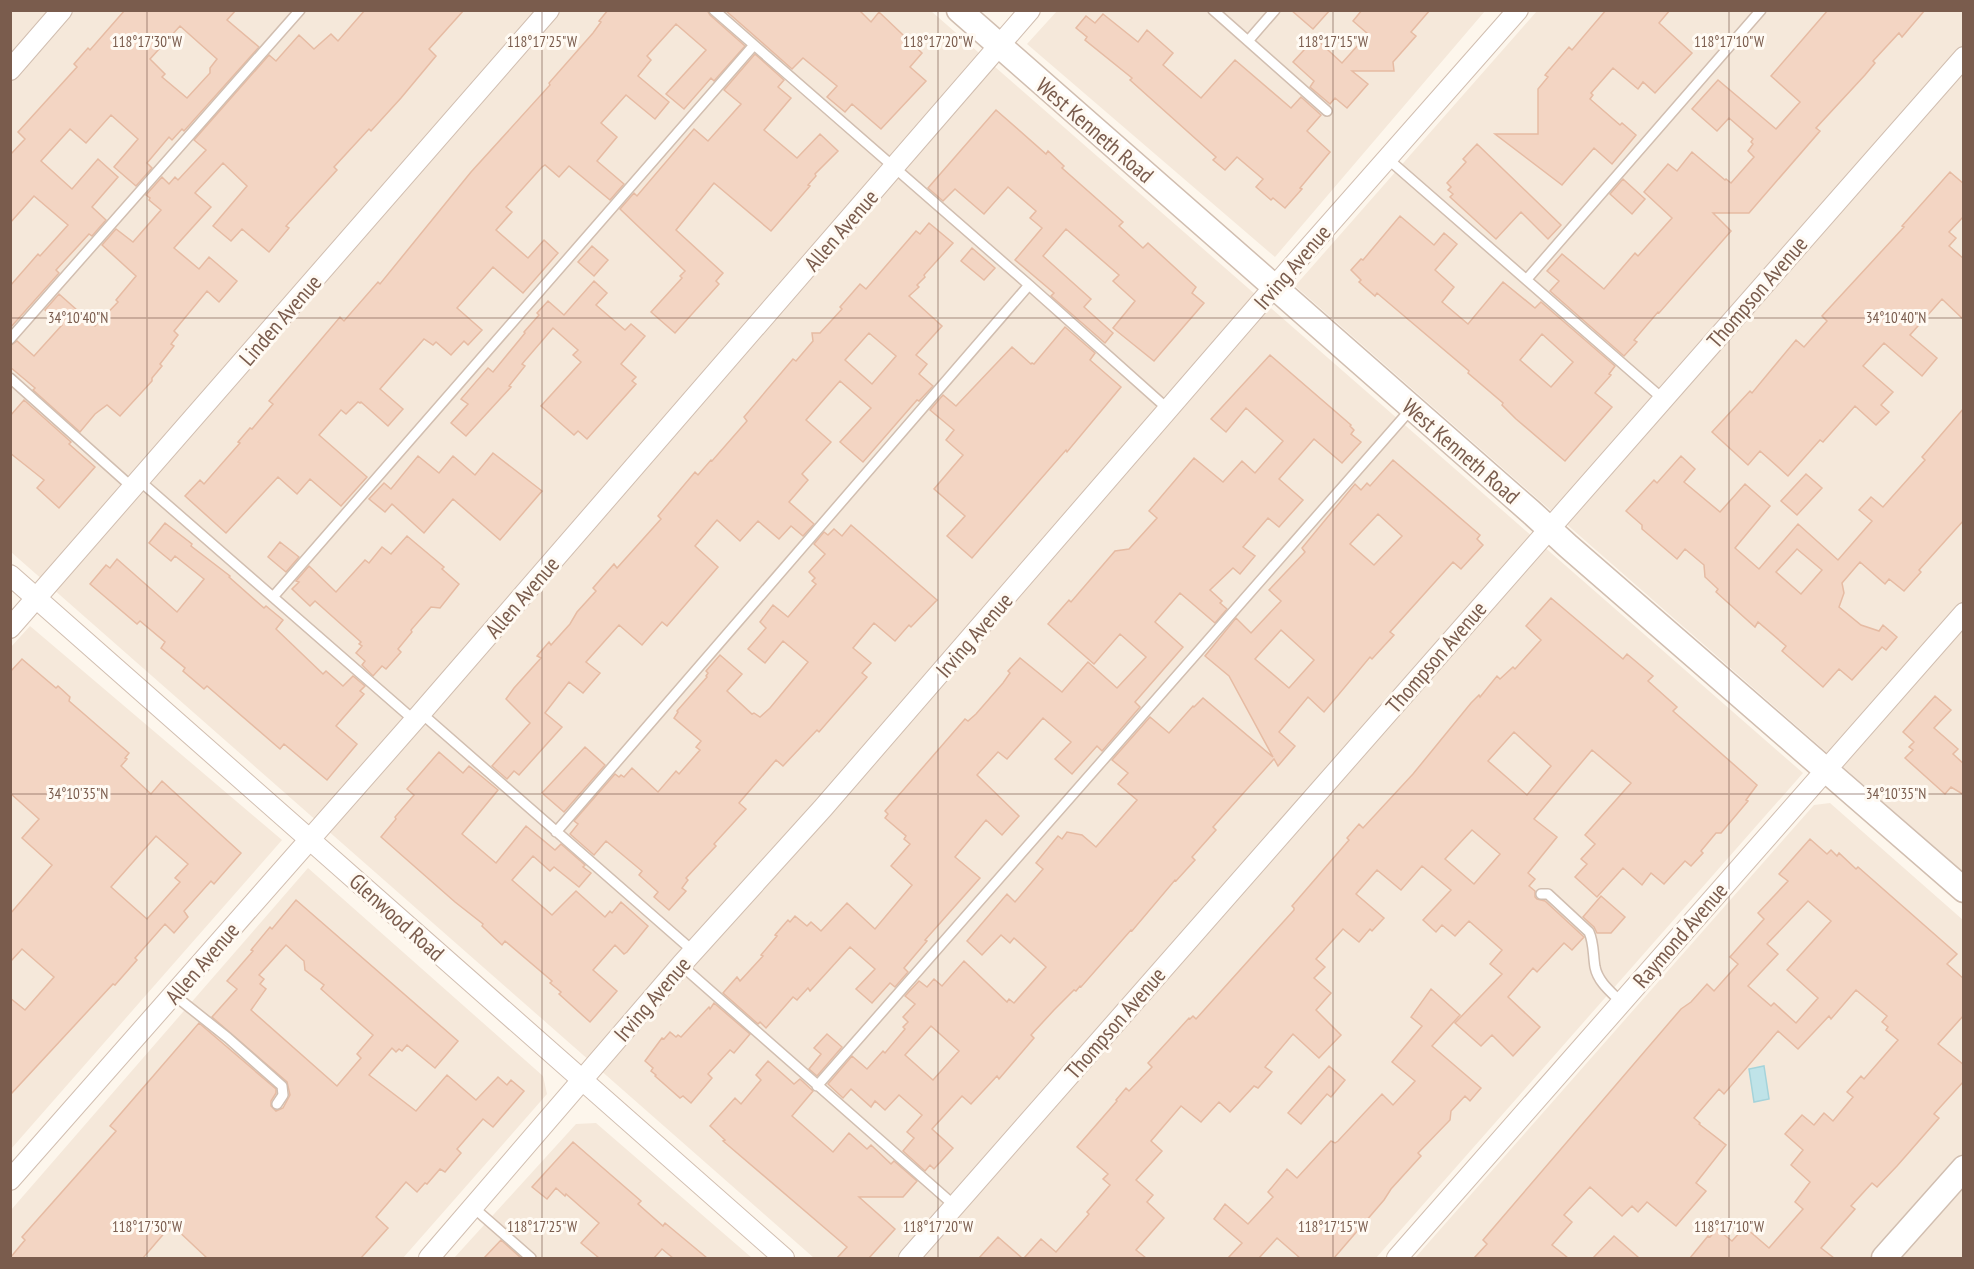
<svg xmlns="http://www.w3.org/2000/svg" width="1974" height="1269" viewBox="0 0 1974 1269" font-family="'PT Sans Narrow',sans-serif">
<rect width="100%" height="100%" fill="#fdf6ec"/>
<path fill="#f5e8da" d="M11,11h920l872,762 -427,485h-562l-803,-706z
M1057,11h428l-210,246 -248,-213z
M1537,11h426v861l-668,-586z
M30,626l252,214 -271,309 -1,-501z
M1830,803l133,117v338h-548l399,-453z
M308,868l235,208 4,18 -144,164h-392v-48z
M596,1123l156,135h-298l122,-134z"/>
<path fill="#bfe3e8" stroke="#a5d3da" stroke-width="1.5" d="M1764,1066l5,33 -15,3 -5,-33z"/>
<path fill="#f3d5c3" stroke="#e6bba3" stroke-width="1.5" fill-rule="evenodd" d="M125,10h111l-9,10 32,27 -75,84 -2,-2 -10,11 -3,-3 -22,26 5,5 -16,18 -22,-19 24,-28 -27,-24 -25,28 -16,-14 -29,32 31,28 26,-30 20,18 -26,30 14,13 -14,16 -3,-2 -33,36 3,3 -49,55v-42l28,-32 2,2 28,-31 -34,-29 -24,27v-68l15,-16 -7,-7 59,-65 -3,-3 14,-16 2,2zM180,26l37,33 -7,9v5l-23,25 -25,-21 3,-3 -15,-15z
M365,10h99l-35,39 7,7 -35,42 -30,33 -2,-2 -35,38 3,3 -51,56 3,2 -20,24 -27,-23 -11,12 -18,-15 34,-40 -24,-23 -28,30 16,14 -37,41 25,21 10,-12 28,24 -18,21 -12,-11 -33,40 4,4 -7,9 3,2 -14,18 2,2 -10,12v3l-32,35 -13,-11 -12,9 -15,18 -47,-42 2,-2 -25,-21v-21l7,-5 17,15 28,-31 -17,-15 14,-16 36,32 23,-24 -2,-2 20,-24 -34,-31 14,-16 17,13 28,-32 -12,-10 1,-2 -4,-3 16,-18 7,7 6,-7 3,3 28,-30 -12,-10 75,-85 7,6 23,-26 15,14 17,-15 7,7z
M608,10h99l3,5 35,31 -31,35 -3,-3 -27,31 -18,-15 40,-44 -30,-26 -29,32 4,4 -13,16 31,26 -14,17 -29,-24 -25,28 16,14 -20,24 27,23 -14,16 -41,-34 -10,11 -14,-12 -3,2 -36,40 6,5 -16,18 32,28 16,-18 14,13 -35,40 -30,-26 -36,41 25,22 -14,15 -4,-4 -13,14 -15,-13 -3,3 -9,-6 -44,50 23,20 -15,17 -27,-24 -1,1 -2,-1 -12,12 -5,-4 -22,25 48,42 -26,29 -31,-27 -13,15 -19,-17 -52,56 -41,-37 15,-16 4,4 36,-41 -2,-1 12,-14 2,1 21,-25 -4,-3 71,-84 4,4 34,-39 2,2 91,-112 79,-87 -1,-2 44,-50 8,-11 -2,-1z
M725,10h134l12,12 8,-10 43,41 -12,14 16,14 -45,48 -29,-25 -7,8 -18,-15 10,-11 -34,-28 -11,11z
M1291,10h39l-17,19z
M1362,10h68l-19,22 5,4 -23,26 1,9h-42l16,13 -21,24 -12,-10 -5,6 -20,-17 4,-6 -21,-19 22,-24 27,25 26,-29 -15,-13z
M1606,10h64l-11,13 33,30 -37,40 -12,-11 -5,7 -25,-21 -22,25 2,2 -3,4 30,26 2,-2 14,12 -24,29 -18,-16 -32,37 -67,-51h43v-45l10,-12 -3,-2 24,-28 3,3z
M1828,10h97l-23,27 -3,-4 -26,28 2,2 -10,12 -49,53 4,3 -71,82h-36l18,18 -72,82 -1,-1 -24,28 3,2 -13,14 -74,-65 9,-10 -12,-10 15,-17 42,35 31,-36 3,3 34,-38 -28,-26 24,-28 9,7 15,-19 33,28 1,-1 5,4 23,-26 -6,-6 5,-7 -2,-2 2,-3 -24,-21 -12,13 -25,-22 26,-29 58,49 24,-27 -29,-26z
M1103,14l35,28 9,-12 26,23 -10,12 38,33 34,-38 56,48 10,-11 20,18 -14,16 23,21 -30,36 2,1 -17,19 -12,-10 -2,2 -15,-13 7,-8 -26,-22 -12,13 -12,-10 3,-3 -86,-77 2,-2 -47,-38 2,-3 -11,-9 10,-12 9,7z
M755,54l29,26 -6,7 13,11 -27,32 33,28 23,-24 18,17 -23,23 1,2 -8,9 2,1 -39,45 -57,-48 -38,47 47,43 -7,8 3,3 -44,49 -24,-21 31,-34 -2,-2 5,-5 -65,-62 14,-16 3,3 57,-67 14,12 33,-37 -17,-14z
M996,110l50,44 2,-3 16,15 -2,2 61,54 -4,4 24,22 5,-5 48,44 -4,6 12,10 -50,58 -41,-33 22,-27 -22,-20 6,-6 -53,-46 -23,27 48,43 -7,8 29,26 -8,10 -54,-47 3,-3 -39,-33 27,-32 -12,-10 6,-7 -28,-24 -24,27 -29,-25 -12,12 -15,-13z
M1477,144l84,81 -13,14 -27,-27 -25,27 -46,-42 3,-3 -5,-4 3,-3 -4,-4 19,-21 -3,-3z
M1950,172l14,12v32l-15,16 7,6 -7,8 15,13v61l-22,-21 -32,36 27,23 -15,18 -38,-33 -21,23 30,26 -12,13 8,7 -13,13 -21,-19 -32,36 -3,-2 -32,36 -28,-25 -12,14 -36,-33 38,-41 2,2 44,-53 8,7 23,-26 -5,-5 82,-89 -2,-1z
M1623,179l22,20 -13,15 -22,-20z
M1400,216l34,29 10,-12 13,11 -22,26 19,17 -12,15 26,22 35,-42 32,26 6,-6 74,64 -6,8 2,1 -16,18 17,14 -47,54 -49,-42 -14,-14 1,-2 -35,-30 1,-2 -92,-78 -2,3 -16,-14 2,-2 -10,-10 10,-11 2,1zM1542,334l31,28 -22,25 -31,-27z
M929,223l24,20 -29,32 1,2 -8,8 2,2 -10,9 33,30 -26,29 11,9 -8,10 14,12 -14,15 -2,-1 -54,62 -23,-20 31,-34 -31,-27 -34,39 25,22 -29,32 6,6 -19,22 25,22 -11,12 -12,-10 -12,13 -21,-18 -18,20 -23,-21 -22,26 23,21 -51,59 -5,-4 -20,23 -23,-20 -33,37 14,11 -17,20 -14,-11 -24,31 17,14 -43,48 -5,-4 -7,8 -15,-13 38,-43 -24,-24 8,-11 27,-30 -4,-2 12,-14 2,3 19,-21 7,-12 19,-21 -3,-3 21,-24 3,4 44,-49 -3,-3 37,-44 3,3 13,-15 1,1 35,-40 -3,-4 49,-58 3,2 17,-20 -1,-8h8l22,-24 -2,-2 20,-23 6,5 50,-58 4,3zM869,333l27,23 -24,28 -27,-24z
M592,246l16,14 -14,16 -16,-14z
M972,248l23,20 -11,12 -23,-19z
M594,281l13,12 -11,12 29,25 6,-6 14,12 -24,28 15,13 -4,4 4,3 -49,55 -9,-8 -4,4 -33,-29 40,-44 -8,-7 5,-5 -25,-22 -31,36 3,2 -16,20 2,1 -45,49 -15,-13 17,-19 -7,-5 27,-31 5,4 32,-39 -1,-1 15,-17 -2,-2 11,-12 16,14z
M1065,327l30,26 -5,7 31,27 -54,65 -1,-2 -94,108 -25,-22 18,-20 -31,-27 29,-34 -17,-15 8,-10 -24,-20 13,-15 13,11 56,-59 19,17 1,-1 2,1z
M1270,355l81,70 -1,1 4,4 -3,4 10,8 -19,21 -28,-24 -35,40 24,21 -24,27 -11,-9 -25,29 12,9 -15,18 -7,-6 -23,22 12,11 -2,2 7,6 -12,14 -35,-30 -25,29 28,25 -48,55 5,5 -38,44 -5,-5 -25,28 -17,-15 16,-17 -28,-24 -36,41 -9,-7 -21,23 42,41 -17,19 -16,-15 -31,37 25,21 -55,62 2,1 -23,27 4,4 -13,15 -5,-4 -18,20 -16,-14 19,-20 -25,-22 -40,44 -2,-3 -11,12 -4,-3 -27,31 -6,-6 -2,2 -35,-31 14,-16 3,4 23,-25 -2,-1 16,-19 -2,-1 13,-15 2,2 5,-6 12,10 4,-4 10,9 26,-28 28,26 37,-44 -21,-19 19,-22 -6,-5 2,-3 -21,-18 3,-4 -3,-3 80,-92 3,2 8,-7 27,-31 7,-10 -2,-2 12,-13 42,34 26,-30 29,26 29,-31 -26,-23 -26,30 -46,-40 21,-24 2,2 44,-51 14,-2 28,-31 -8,-7 45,-53 29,24 19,-21 13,12 28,-32 -37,-33 -20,24 -15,-13z
M24,400l47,42 -2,2 26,23 -36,41 -22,-20 7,-8 -34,-27v-37z
M1964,408v112l-45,50 2,2 -17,19 -15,-12 -4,5 -25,-22 -18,21 2,10 -5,14 22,18 18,6 4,-6 14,12 -11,13 -4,-3 -30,33 -13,-11 -16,18 -41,-36 4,-5 -28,-24 -3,5 -39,-35 2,-3 -13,-12 -1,-12 -19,-16 -8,10 -35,-30v-4l-16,-14 28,-31 3,3 24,-27 14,13 -11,13 36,30 25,-28 25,22 -35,42 24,21 39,-45 40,36 34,-39 -13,-11 12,-13 12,10 42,-47 -3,-3zM1797,549l25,21 -21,24 -25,-22z
M493,453l49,38 -42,49 -47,-41 -29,34 -32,-29 -7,8 -16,-13 15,-16 7,6 27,-33 21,17 14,-17 22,19z
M1393,460l87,75 -3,4 6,6 -22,24 -8,-7 -63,70 4,3 -22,24 -2,-2 -46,55 -16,-15 -29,35 16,14 -17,20 -4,-7 -61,68 3,3 -24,27 3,3 -19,21 -1,-1 -43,51 -1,-1 -50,57 -1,-1 -4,5 -2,-1 -20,20 -23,25 3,3 -35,41 -2,-3 -26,28 -9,-8 -30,33 21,19 -19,21 -4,-4 -5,6 -22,-20 11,-13 -7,-6 15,-17 -23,-20 -14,15 -10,-9 -4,6 -20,-18 -8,9 -15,-14 24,-28 15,13 16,-18 2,2 20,-24 -2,-2 5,-5 -5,-5 12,-13 -10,-8 14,-15 8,6 7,-8 8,7 22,-25 43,41 2,-3 5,4 32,-36 -32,-29 -4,5 -9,-8 -19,20 -15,-14 40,-47 8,8 28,-33 -7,-6 22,-27 4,3 5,-7 15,3 14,12 41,-47 -19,-16 10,-11 -16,-13 38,-43 19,16 24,-27 1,1 9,-9 70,59 -44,-81 -24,-20 31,-38 15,15 30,-32 -12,-11 36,-38 -3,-4 53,-64 6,6 6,-7 3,3zM1378,514l24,22 -28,29 -24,-21zM1281,630l33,30 -25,28 -34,-29zM931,1026l28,25 -26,29 -28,-25z
M1806,474l16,14 -25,27 -16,-14z
M165,523l27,21 -1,2 39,30 -1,1 35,31 2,-2 17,14 -7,9 47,45 3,-3 17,15 10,-10 12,10 -5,5 4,3 -28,32 21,18 -30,36 -43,-36 -4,5 -73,-63 -3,3 -21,-18 2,-3 -24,-20 4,-6 -25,-21 -3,3 -47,-40 16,-19 4,3 7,-9 60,53 27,-33 -29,-23 -4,5 -22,-18z
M851,525l86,75 -26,27 -2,-2 -14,16 -21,-18 -21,25 18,15 -9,10 5,4 -48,55 -2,-2 -34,36 -7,-6 -37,43 7,6 -32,35 2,2 -30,32 2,2 -6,8 4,3 -17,19 -15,-13 4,-5 -19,-17 3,-4 -36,-30 -12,14 -24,-21 8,-10 -4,-3 41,-47 4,3 2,-2 3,2 8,-9 26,24 18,-21 3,3 21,-24 -4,-3 5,-6 -27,-23 4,-6 -1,-1 30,-34 -1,-1 2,-3 -2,-2 14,-16 22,19 -15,17 25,23 2,-1 6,4 10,-9 38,-46 -25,-21 -18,22 -17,-14 18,-21 -6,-6 13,-17 15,12 28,-33 -4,-3 3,-3 -6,-6 16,-18 -11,-10 10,-12 4,3 6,-6 8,7z
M407,536l37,31 -2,2 17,15 -19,24 -9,-1 -20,23 1,2 -14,17 3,3 -15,17 -4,-3 -9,10 -11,-11 3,-4 -9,-8 6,-7 -3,-2 2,-2 -46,-41 -5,5 -18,-17 7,-7 -3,-1 13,-15 27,26 29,-32 4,3 13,-16 9,7z
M280,542l19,15 -13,15 -18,-15z
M1551,598l72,61 4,-5 26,22 -5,5 29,26 -4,4 84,74 -11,15 2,1 -27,32h-5l-15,18 2,2 -12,13 -6,-5 -21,23 -13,-11 -9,12 -19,-17 -26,29 -22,-20 12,-13 -6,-5 14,-15 -10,-9 46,-52 -39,-33 -58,69 23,18 -29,36 7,6 -6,7 6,5v6l2,2 8,2 39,36 -12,13 -8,-7 -27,29 -4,-4 -25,29 32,30 -27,29 -21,-21 -11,11 -26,-23 47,-49 -12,-10 12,-14 -33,-29 -14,15 -13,-11 -6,7 -13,-12 28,-30 -29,-24 -21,24 -24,-20 -21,24 28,24 -12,13 -2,-2 -11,13 -16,-13 -27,30 9,8 -11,11 17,15 -15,17 25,25 -22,23 -26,-24 -28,33 7,5 -14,16 -4,-2 -24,26 -11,-10 -18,20 -20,-16 -30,35 11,10 -26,29 17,15 -6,7 17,16 -28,32 10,8h-122l17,-19 15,13 33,-38 -2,-2 23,-27 -7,-6 5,-5 -31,-27 40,-46 -1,-1 10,-12 3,3 23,-24 -4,-4 41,-45 1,1 3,-3 3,3 98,-109v-2l-2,-2 57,-66 -2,-2 12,-14 4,4 50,-54 58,-71 8,-8 1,2 17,-21 3,3 13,-12 2,2 26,-29 -15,-14zM1514,732l37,34 -24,29 -39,-34zM1472,830l28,24 -26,30 -29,-25z
M22,659l34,29 2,-2 12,11 -1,4 60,52 -4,5 2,1 -6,7 30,28 11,-13 79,72 -27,31 -3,-3 -27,30 4,6 -14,16 -9,-9 -30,34 2,2 -22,25 -2,-1 -103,111v-97l15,12 29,-33 -32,-28 -12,13v-48l42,-49 -30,-27 17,-19 -29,-26v-121zM156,836l32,28 -13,14 5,4 -33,37 -36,-32z
M1935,696l16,14 -17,18 24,21 -5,5 11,10v31l-13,-8 -6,7 -40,-36 8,-8 -4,-3 5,-5 -11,-10z
M585,747l20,18 -41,47 -22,-19z
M439,752l24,21 6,-7 29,24 -36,44 34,29 30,-37 29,24 6,-6 24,21 -2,2 8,6 -12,14 -25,-20 -4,4 -17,-15 -21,24 40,35 24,-24 29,26 5,-6 2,2 9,-11 27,24 -21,26 -3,2 -9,-9 -22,25 24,21 -27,31 -31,-28 2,-2 -11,-9 2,-2 -47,-40 -3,4 -20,-19 1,-2 -28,-22 -74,-65 15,-18 -1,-2 19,-22 -7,-6z
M1810,839l17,15 4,-4 6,6 2,-3 17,16 2,-2 99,87 -10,10 17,15v36l-26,29 26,21v16l-30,33 5,4 -42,48 -20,21 -5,-4 -21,23 4,3 -34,39 13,10h-144l18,-22 2,1 7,-8 15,12 11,-12 2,2 2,-2 22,19 34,-39 -8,-7 15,-20 -19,-17 12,-15 -18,-16 17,-19 12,10 10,-12 9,8 20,-24 -6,-5 14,-16 3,3 34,-39 -12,-10 2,-3 -6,-5 5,-6 -31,-26 -25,29 -2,-3 -31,33 -20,-18 -54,63 -5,-5 -25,29 6,5 -1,1 27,21 -30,38 10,8 -30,35 -29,-24 -9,10 -6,-6 -10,10 -32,-29 -26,28 8,7 -20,23 16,13h-94l13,-14 -4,-4 198,-231 10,-7 16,-18 7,7 24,-27 -8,-7 34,-38 -6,-6 30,-32 -9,-7zM1808,901l23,20 -44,49 31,28 -22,25 -22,-20 -3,3 -23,-20 30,-32 -11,-10z
M1601,896l24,21 -14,16h-14l-3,-6 -11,-10z
M296,900l162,141 -23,27 -28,-23 -5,6 -3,-2 -3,3 -4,-4 -23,27 47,36 31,-36 29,25 22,-23 9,8 4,-5 13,11 -31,36 -10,-8 -26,30 4,4 -16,19 -5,-3 -13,15 -2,-1 -8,9 -11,-10 -30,35 12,11 -27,30h-154l-34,-32 -4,5 -2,-1 -24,28h-133l15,-18 -3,-3 94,-106 -6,-5 89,-103 77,66v4l-5,8v5l5,5 7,-3 7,-13 -3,-13 -75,-65 25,-28 -10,-8 26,-30 -2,-1 19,-23 2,2zM286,945l18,16 1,9 19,15 -3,4 52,46 -16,19 4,4 -24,28 -86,-76 15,-21 -6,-5 4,-5 -5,-4z
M1431,989l29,26 -28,31 49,42 -11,13 -5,-5 -14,15 -1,9 -32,33 3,3 -30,33 -7,11 -50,58h-34l-23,-20 -18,20h-31l14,-15 -28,-24 11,-15 23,20 25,-27 -5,-5 19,-23 10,9 34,-37 4,2 3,-2 44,-47 11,11 22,-24 -23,-19 30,-36 -11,-9z
M714,1003l36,31 -16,19 -4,-3 -22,24 4,4 -21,25 -8,-7 -3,2 -25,-22 1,-1 -5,-4 2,-3 -8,-7 17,-23 2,1 6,-7 6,5 2,-2 3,2 28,-30 1,2z
M827,1034l15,13 -25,29 -8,-7 12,-15 -7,-6z
M768,1061l26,23 6,-5 13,12 -21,25 41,36 16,-19 18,16 4,-4 20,19 3,-3 23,20 -14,16h-44l36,32 -26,29h-32l10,-11 -124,-106 2,-1 -15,-14 25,-28 6,6 20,-24 -5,-5z
M1329,1066l16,14 -14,17 -4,-3 -26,30 -13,-11z
M573,1142l68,59 -3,3 25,22 2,-3 42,35h-34l-11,-9 -8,9h-55l-18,-15 18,-20 -33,-29 -1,2 -9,-8 -9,11 -15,-12z
M1614,1236l25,22h-46z
M998,1237l24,21h-43z
M501,1240l20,18h-37z"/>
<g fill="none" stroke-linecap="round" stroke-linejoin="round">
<g stroke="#d1beb0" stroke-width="12">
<path id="service" d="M714,10l315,275 140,125
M1213,10l114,101
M1248,41l27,-31
M1388,159l275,240
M1527,279l234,-269
M10,339l290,-329
M10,378l123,110
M140,481l275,240
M273,597l481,-552
M421,713l272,238
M556,832l473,-547
M1541,894h7l41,38c5,11 4,23 6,35 3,15 16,25 26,35
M681,965l274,241
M174,995l54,43 54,48 1,9 -6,9
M817,1086l594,-677
M474,1208l57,50"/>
</g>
<g stroke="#d1beb0" stroke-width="22">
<path id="minor" d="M10,70l52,-60
M10,575l774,683
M10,628l539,-618
M10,1180l411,-467 609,-703
M429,1258l252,-293 142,-157 451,-521 244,-277
M909,1258l1055,-1201
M1397,1258l567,-645"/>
</g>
<g stroke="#d1beb0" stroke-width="27">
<path id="tertiary" d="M959,10l572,502 37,34 396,344
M1884,1258l80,-90"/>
</g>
<use href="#service" stroke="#fff" stroke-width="9"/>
<use href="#minor" stroke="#fff" stroke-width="20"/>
<use href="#tertiary" stroke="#fff" stroke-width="24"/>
</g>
<path fill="none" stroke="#7a5c4d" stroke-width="1.5" stroke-opacity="0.45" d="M147,10v1248M542,10v1248M938,10v1248M1333,10v1248M1729,10v1248M10,318h1954M10,794h1954"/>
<g text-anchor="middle" stroke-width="6" stroke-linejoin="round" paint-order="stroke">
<g font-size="22" fill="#7a5c4d" stroke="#fffaf3">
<text transform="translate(1095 130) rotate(41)" y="8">West Kenneth Road</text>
<text transform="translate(841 230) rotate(-49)" y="8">Allen Avenue</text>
<text transform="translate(1292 267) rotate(-49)" y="8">Irving Avenue</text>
<text transform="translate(1757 292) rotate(-49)" y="8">Thompson Avenue</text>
<text transform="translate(280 320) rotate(-49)" y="8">Linden Avenue</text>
<text transform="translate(1461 451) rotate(41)" y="8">West Kenneth Road</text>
<text transform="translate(522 597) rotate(-49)" y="8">Allen Avenue</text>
<text transform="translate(974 635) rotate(-49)" y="8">Irving Avenue</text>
<text transform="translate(1436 657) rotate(-49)" y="8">Thompson Avenue</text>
<text transform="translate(397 917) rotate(42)" y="8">Glenwood Road</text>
<text transform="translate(1680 935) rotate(-49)" y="8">Raymond Avenue</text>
<text transform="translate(202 963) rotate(-49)" y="8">Allen Avenue</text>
<text transform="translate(652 999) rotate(-49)" y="8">Irving Avenue</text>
<text transform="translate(1115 1023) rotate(-49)" y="8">Thompson Avenue</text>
</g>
</g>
<g font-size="15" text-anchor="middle" fill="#7a5c4d" stroke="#fffaf3" stroke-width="6" stroke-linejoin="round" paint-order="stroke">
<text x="147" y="47">118°17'30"W</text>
<text x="542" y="47">118°17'25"W</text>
<text x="938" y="47">118°17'20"W</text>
<text x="1333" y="47">118°17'15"W</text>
<text x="1729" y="47">118°17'10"W</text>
<text x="78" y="323">34°10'40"N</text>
<text x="1896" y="323">34°10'40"N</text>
<text x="78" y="799">34°10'35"N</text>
<text x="1896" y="799">34°10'35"N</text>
<text x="147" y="1232">118°17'30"W</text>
<text x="542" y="1232">118°17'25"W</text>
<text x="938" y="1232">118°17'20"W</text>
<text x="1333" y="1232">118°17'15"W</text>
<text x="1729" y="1232">118°17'10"W</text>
</g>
<rect width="1974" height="1269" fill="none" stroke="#7a5c4d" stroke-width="24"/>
</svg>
